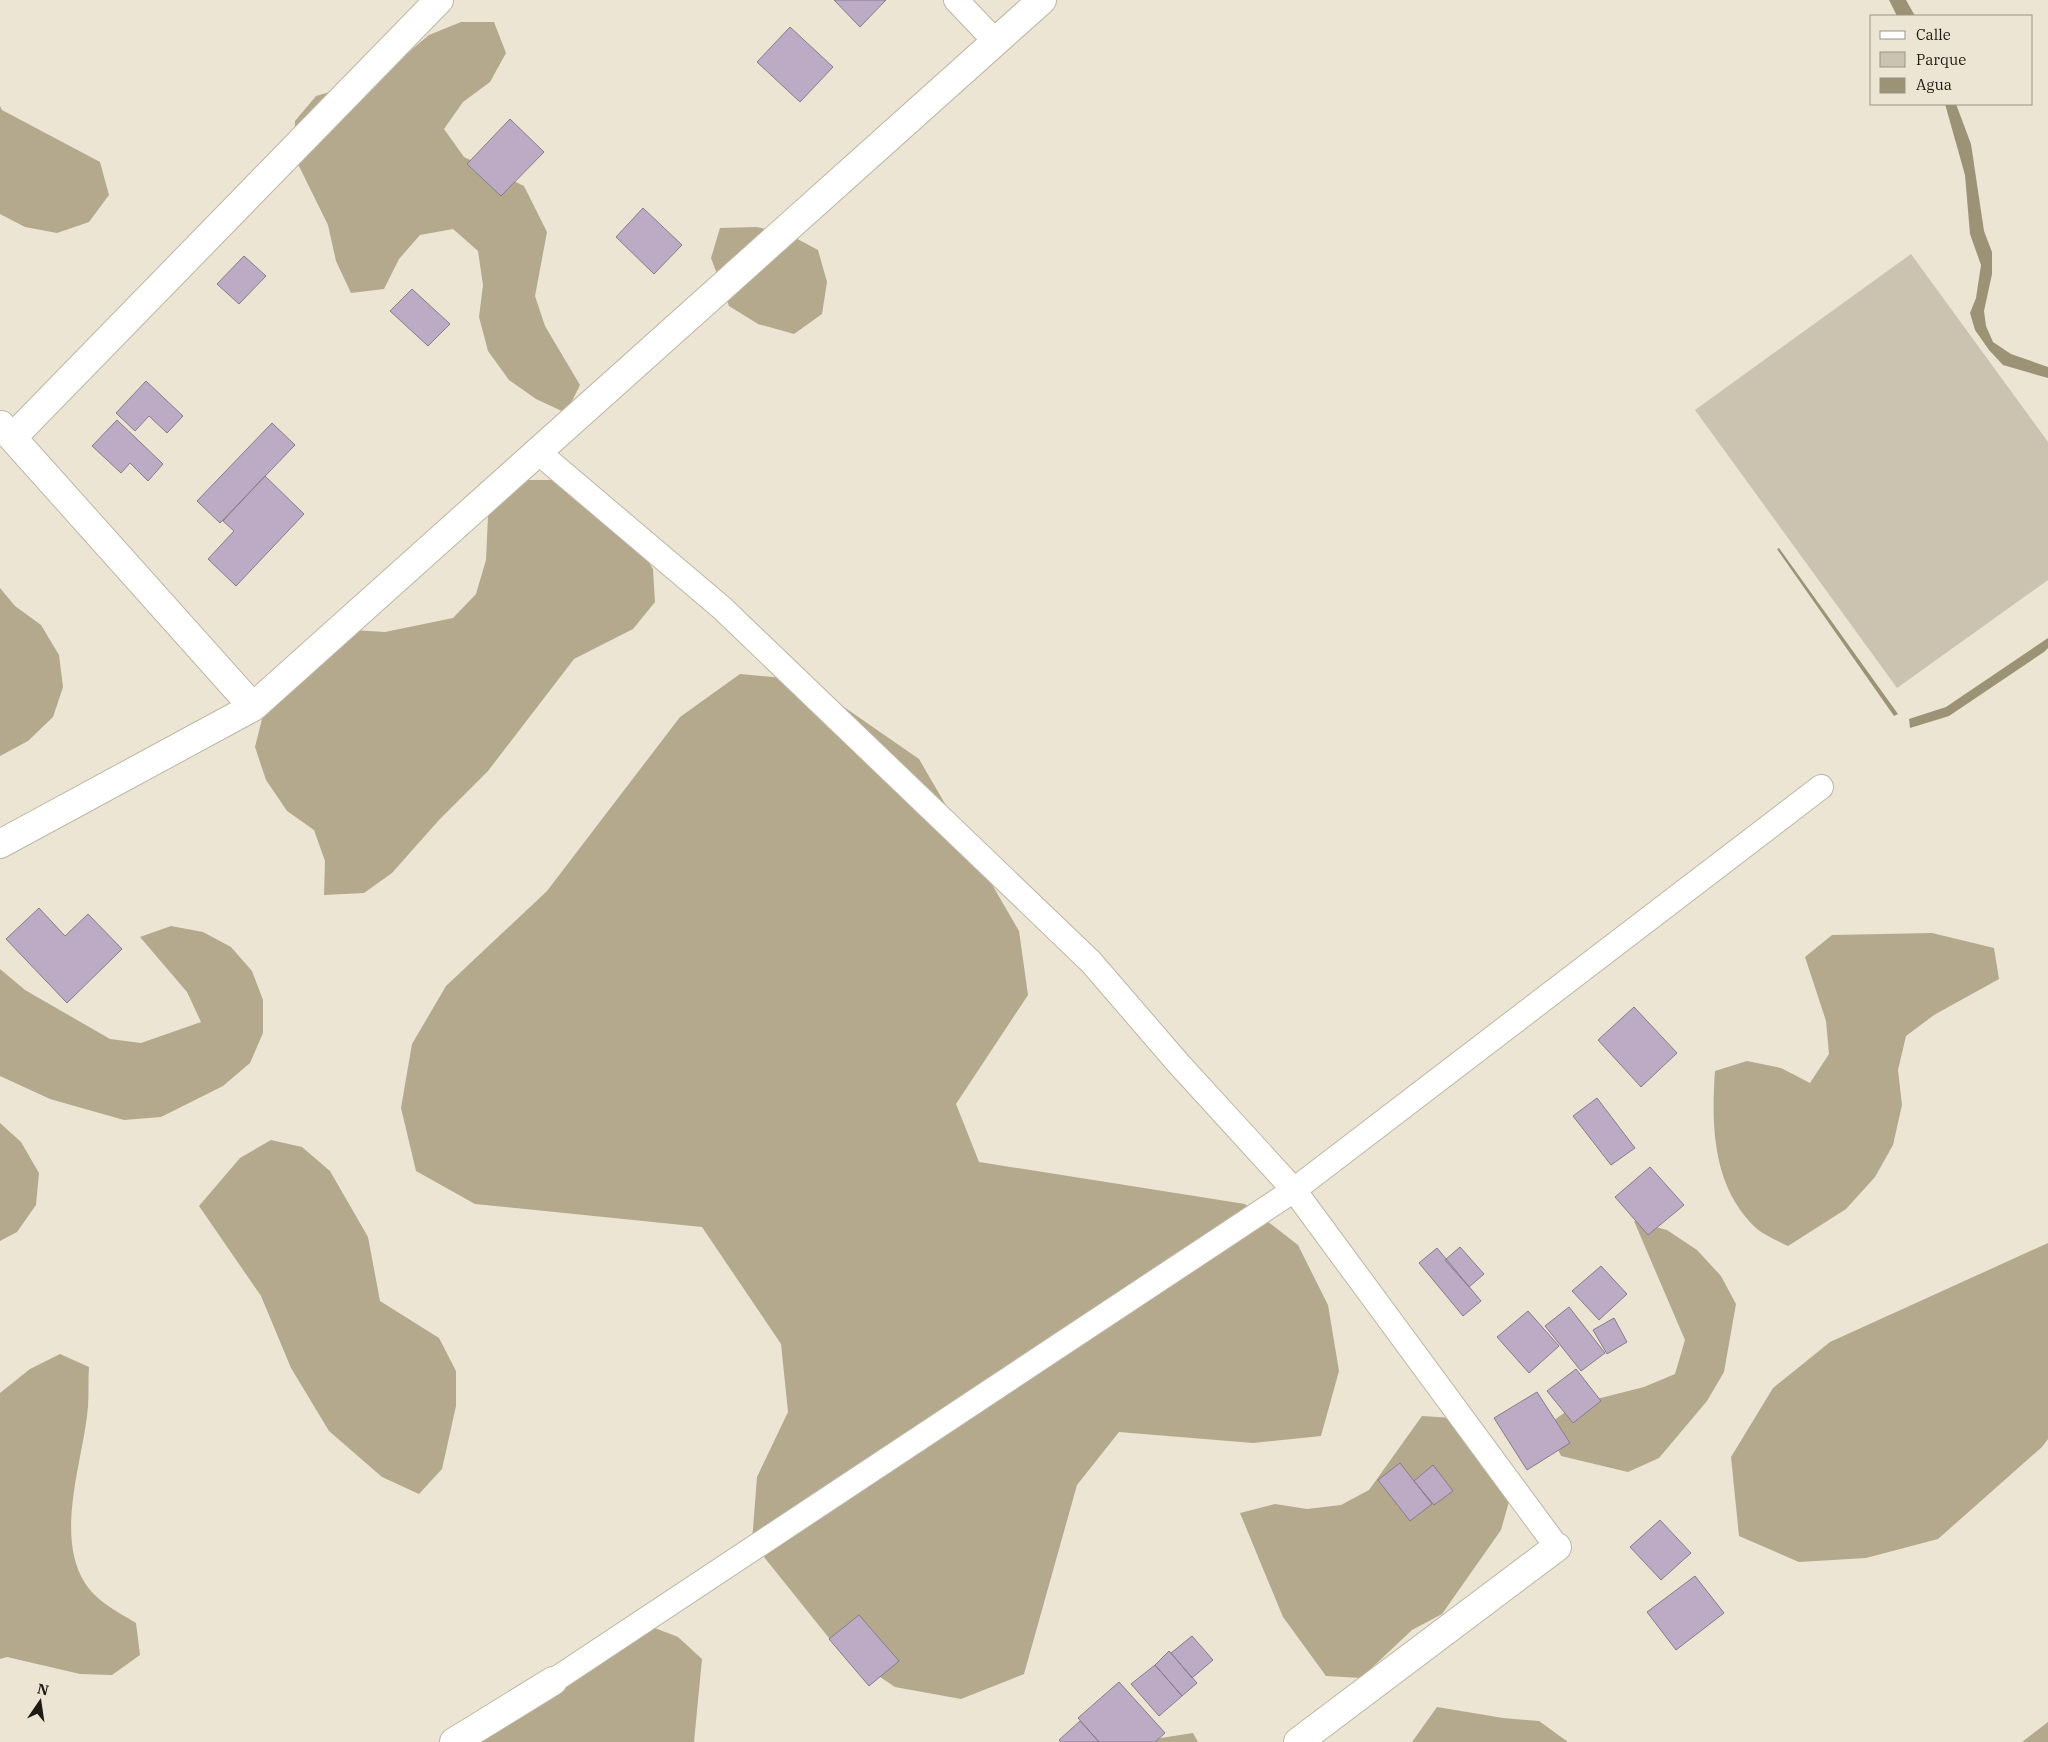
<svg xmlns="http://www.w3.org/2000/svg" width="2048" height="1742" viewBox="0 0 2048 1742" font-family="'IBM Plex Serif',serif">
<rect width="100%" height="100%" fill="#ece5d3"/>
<path fill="#cbc3b0" d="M1911,254l137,188v138l-151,108 -202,-278z"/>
<path fill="#b4a98d" d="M461,22h33l12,31 -16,29 -27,20 -19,27 20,28 60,29 23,46 -12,64 10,30 35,59 -14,28 -30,-14 -27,-19 -21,-29 -9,-34 4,-32 -5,-34 -25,-22 -33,6 -21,24 -15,30 -33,4 -15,-32 -8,-36 -34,-69 1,-35 21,-25 62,-18 51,-43z
M0,106l2,4 98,52 9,33 -20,27 -32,11 -32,-6 -25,-13z
M757,227l31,7 30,16 9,32 -5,32 -28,20 -36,-10 -29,-18 -18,-48 9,-30z
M521,480h35l79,60 18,29 2,33 -22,27 -59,30 -86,112 -49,49 -47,53 -28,20 -40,2 1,-34 -11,-31 -27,-19 -21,-31 -11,-33 8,-32 89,-85 33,2 68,-14 23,-24 10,-34 3,-65z
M0,588l15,18 26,19 18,30 4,32 -10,30 -25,24 -28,15z
M740,674l65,6 114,79 100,172 9,64 -72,109 23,58 266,42 53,41 30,60 11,66 -18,65 -68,7 -134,-11 -42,53 -53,189 -63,25 -66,-12 -58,-39 -85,-106 5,-65 31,-65 -7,-68 -79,-117 -227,-23 -59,-33 -15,-63 11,-64 34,-58 101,-95 133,-174z
M171,926l32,6 28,15 21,24 11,29v33l-13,30 -27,23 -62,31 -37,3 -74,-21 -50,-23v-107l25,21 85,49 31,4 60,-21 -14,-30 -47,-55z
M1932,933l62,15 5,31 -65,36 -28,21 -8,34 4,35 -9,40 -18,32 -29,32 -58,37c-10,-5 -22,-10 -31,-17 -44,-41 -46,-101 -42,-158l32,-10 34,7 29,15 19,-29 -3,-33 -21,-64 27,-22z
M0,1123l21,19 18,31 -3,32 -19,27 -17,9z
M271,1140l31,7 28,24 38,66 12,64 59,37 17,33v35l-14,63 -23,25 -37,-17 -53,-46 -38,-63 -30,-72 -62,-90 41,-48z
M1634,1221l33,9 30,20 24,26 15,28 -12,68 -17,29 -48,57 -31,14 -67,-16 -14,-31 30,-21 67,-17 31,-13 10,-34z
M2048,1243v196l-6,8 -104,92 -72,19 -67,4 -60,-26 -8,-79 42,-69 57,-46z
M60,1354l29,13c-1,13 0,26 -1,39 -4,53 -34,128 -3,177 11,18 33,29 51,40l4,32 -28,20 -32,-1 -73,-17 -7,2v-266l30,-24z
M1422,1416l31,2 57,80 -9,32 -59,84 -30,16 -51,48 -35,-2 -43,-59 -43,-104 35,-9 32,5 34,-4 28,-15z
M647,1625l31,12 24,22 -8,83h-227z
M1437,1707l66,11 36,3 29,21h-156z
M2048,1722v20h-26z
M1193,1733l5,9h-63z"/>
<path fill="#9c9276" d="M1889,0h17l9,16h-18z
M1945,104h11l15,40 13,87 8,21v22l-8,37 2,15 7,16 18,12 37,13v11l-45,-13 -14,-15 -14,-20 -5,-17 6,-15 5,-33 -11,-31 -5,-59z
M1779,548l119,166 -4,2 -117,-167z
M2048,638v10l-4,4 -95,64 -39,12 -1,-9 37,-12z"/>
<path fill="#bdabc5" stroke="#867c8a" d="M834,0h52l-26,27z
M790,27l43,40 -33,35 -43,-40z
M510,119l34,33 -43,44 -34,-32z
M643,208l39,37 -28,29 -38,-37z
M244,256l22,20 -27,28 -22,-20z
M412,289l38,35 -22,22 -38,-35z
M146,381l37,35 -16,17 -18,-17 -14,15 -19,-18z
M117,420l46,44 -15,17 -18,-18 -9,10 -29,-27z
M272,423l23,22 -75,78 -23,-22z
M265,476l39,38 -68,72 -28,-27 26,-28 -11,-10z
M39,908l26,28 23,-22 34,35 -55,54 -61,-64z
M1634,1007l43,46 -36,34 -43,-47z
M1597,1098l38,50 -24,17 -38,-49z
M1650,1167l34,38 -36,30 -33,-38z
M1460,1247l24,27 -15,13 -24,-27z
M1437,1248l44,53 -18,15 -44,-53z
M1601,1266l26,28 -28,26 -27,-29z
M1569,1307l36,46 -24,18 -36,-45z
M1528,1311l31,35 -30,27 -32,-36z
M1614,1318l13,24 -20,12 -14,-24z
M1576,1369l25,32 -28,22 -26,-32z
M1537,1392l33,51 -43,27 -33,-52z
M1400,1463l32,41 -22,17 -32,-41z
M1433,1465l20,26 -19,14 -20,-24z
M1660,1520l31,33 -30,27 -31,-33z
M1695,1576l29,37 -48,37 -29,-38z
M859,1615l40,46 -30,25 -40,-47z
M1192,1636l21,24 -21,18 -21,-25z
M1169,1651l28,32 -15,13 -27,-31z
M1155,1665l27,31 -23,20 -28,-32z
M1119,1682l46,51 -10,9h-56l-21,-24z
M1080,1721l19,21h-38l-2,-2z"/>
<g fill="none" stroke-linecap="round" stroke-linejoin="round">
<g stroke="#bdb6a5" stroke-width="26">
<path id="lane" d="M956,0l40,42
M538,452l184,156 369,354 87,101 116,127 263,357
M553,1681l741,-491 527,-403"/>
</g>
<g stroke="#bdb6a5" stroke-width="30">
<path id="street" d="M1,425l252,282
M13,437l426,-437
M0,844l253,-137 789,-707
M454,1742l99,-61
M1298,1742l259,-195"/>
</g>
<use href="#lane" stroke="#fff" stroke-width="24"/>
<use href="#street" stroke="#fff" stroke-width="28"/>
</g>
<rect x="1870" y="15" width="162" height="90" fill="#ece5d3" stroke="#999487"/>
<rect x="1880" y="31" width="25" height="8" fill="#ffffff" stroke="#999487"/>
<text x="1916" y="40" font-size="15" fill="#1d1b14">Calle</text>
<rect x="1880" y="52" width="25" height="15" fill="#cbc3b0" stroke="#999487"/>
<text x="1916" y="65" font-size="15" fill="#1d1b14">Parque</text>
<rect x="1880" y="78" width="25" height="15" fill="#9c9276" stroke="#999487"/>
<text x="1916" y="90" font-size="15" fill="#1d1b14">Agua</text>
<g transform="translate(40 1702) rotate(13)" stroke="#ece5d3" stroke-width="4" paint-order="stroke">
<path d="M0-4L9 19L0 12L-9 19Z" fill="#1d1b14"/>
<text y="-8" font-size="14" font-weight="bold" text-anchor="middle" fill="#1d1b14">N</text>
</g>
</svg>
